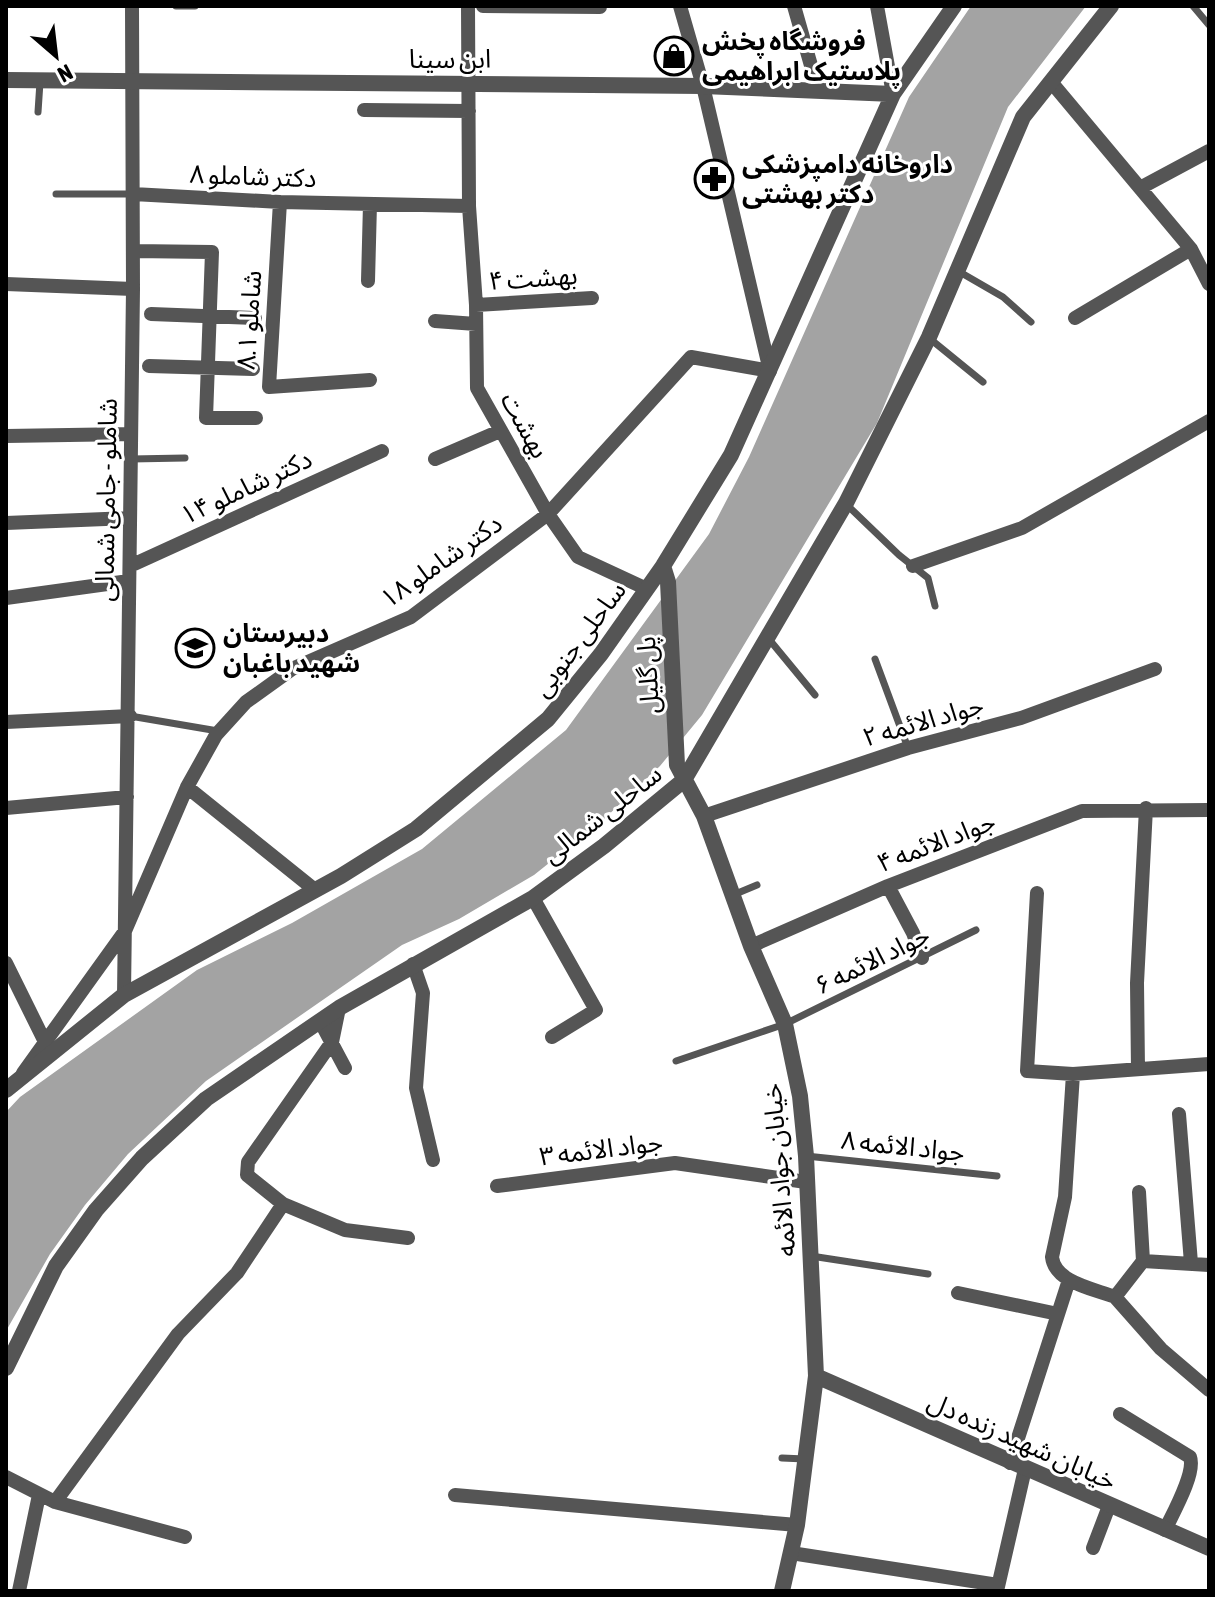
<svg xmlns="http://www.w3.org/2000/svg" width="1215" height="1597" viewBox="0 0 1215 1597" font-family="'Asap Condensed','Noto Sans Arabic',sans-serif">
<rect width="100%" height="100%" fill="#fff"/>
<path fill="#a3a3a3" d="M971,6h115l-78,101 -131,316 -175,292 -42,51 -57,54 -69,55 -75,44 -57,26 -196,136 -78,73 -43,51 -35,49 -44,77v-219l14,-15 177,-127 95,-47 130,-74 144,-119 143,-196 40,-77 160,-360z"/>
<g fill="none" stroke-linecap="round" stroke-linejoin="round">
<path stroke="#555" stroke-width="7" d="M176,6h19
M1193,6l16,19
M38,112l2,-30
M56,194h77
M958,271l45,26 28,25
M929,338l54,44
M131,459l54,-1
M847,505l52,50 29,23 7,28
M768,638l47,57
M875,659l33,89
M130,716l88,15
M733,895l24,-10
M676,1061l109,-37 191,-94
M806,1156l191,20
M811,1256l117,18
M782,1458l23,1"/>
<path stroke="#555" stroke-width="14" d="M468,6l1,200 7,99 1,83 71,126 30,43 69,32
M483,6l117,1
M794,6l24,84
M877,6l16,88
M1052,83l139,166 18,35
M364,110l105,1
M1140,188l69,-37
M133,194l147,8 189,4
M280,202l-11,185 101,-7
M133,251l79,1 -6,166h50
M368,281l2,-77
M6,284l127,5
M476,305l116,-7
M151,314l104,4
M1075,318l116,-69
M435,321l41,3
M149,366l104,3
M6,436l125,-2
M435,459l65,-28
M6,523l124,-5
M130,566l252,-115
M913,566l109,-38 187,-107
M6,598l123,-17
M6,722l124,-6
M187,787l128,103
M6,808l121,-11
M704,816l204,-68 113,-30 134,-49
M888,886l25,47 9,25
M1037,893l-10,178 46,3 136,-10
M533,898l63,112 -44,27
M751,946l137,-60 194,-75 127,-1
M6,963l39,79
M413,964l10,29 -7,95 17,72
M124,995l9,-706 -1,-283
M339,1008l-7,34 -84,120 -1,13 36,29 62,26 63,8
M320,1021l25,47
M1138,1069l-1,-86 9,-175
M23,1073l102,-142 62,-144 29,-52 30,-33 46,-33 119,-52 137,-103 143,-157 79,14 -67,-285 -23,-80
M1073,1074l-8,123 -13,60c3,26 43,32 63,40
M1179,1114l12,149
M497,1186l178,-23 131,19
M1139,1192l4,69
M1143,1261l-28,36 46,52 48,41
M1143,1261l66,4
M958,1293l100,21
M1120,1414l70,43c6,16 -17,56 -25,73
M1010,1463l59,-183
M6,1477l49,25 130,35
M455,1495l342,30
M55,1502l123,-168 59,-61 46,-69
M1093,1548l16,-42
M791,1553l207,32
M19,1591l20,-96
M997,1591l28,-122"/>
<path stroke="#555" stroke-width="16" d="M6,80l697,6 190,8
M663,566l5,16 9,183 27,51 47,130 34,78 15,72 6,60 10,220 -19,149 -15,66
M6,1090l118,-95 217,-119 75,-47 132,-110 53,-65 62,-88 68,-111 162,-361 61,-88
M6,1368l50,-102 40,-56 46,-52 64,-59 133,-91 194,-110 71,-52 80,-66 162,-277 83,-166 94,-220 88,-111
M816,1376l393,172"/>
</g>
<defs>
<g id="shop-ring" transform="scale(2)"><circle r="9.5" fill="#fff" stroke="#000" stroke-width="1.5"/><path d="M-5-2.5h2.3a2.7 3.5 0 0 1 5.4 0H5L5.5 6h-11ZM-1.5-2.5h3a1.5 2.3 0 0 0-3 0Z" fill="#000"/></g>
<g id="pharmacy-ring" transform="scale(2)"><circle r="9.5" fill="#fff" stroke="#000" stroke-width="1.5"/><path d="M-2-6h4v4h4v4h-4v4h-4v-4h-4v-4h4Z" fill="#000"/></g>
<g id="school-ring" transform="scale(2)"><circle r="9.5" fill="#fff" stroke="#000" stroke-width="1.5"/><path d="M0-5L7-2L0 1L-7-2ZM-4 1L0 2.5L4 1V4Q0 6-4 4Z" fill="#000"/></g>
</defs>
<g fill-rule="evenodd">
<use href="#shop-ring" x="674" y="56"/>
<use href="#pharmacy-ring" x="714" y="179"/>
<use href="#school-ring" x="195" y="648"/>
</g>
<g text-anchor="middle" stroke-width="6" stroke-linejoin="round" paint-order="stroke">
<g font-size="26" font-weight="bold" fill="#000" stroke="#fff" text-anchor="start">
<text x="702" y="50">فروشگاه پخش<tspan x="702" dy="30">پلاستیک ابراهیمی</tspan></text>
<text x="742" y="173">داروخانه دامپزشکی<tspan x="742" dy="30">دکتر بهشتی</tspan></text>
<text x="223" y="642">دبیرستان<tspan x="223" dy="30">شهید باغبان</tspan></text>
</g>
<g font-size="26" fill="#000" stroke="#fff">
<text x="450" y="68">ابن سینا</text>
<text transform="translate(253 176) rotate(2)" y="9">دکتر شاملو ۸</text>
<text transform="translate(533 278) rotate(-4)" y="9">بهشت ۴</text>
<text transform="translate(249 320) rotate(-86)" y="9">شاملو ۸.۱</text>
<text transform="translate(525 425) rotate(61)" y="9">بهشت</text>
<text transform="translate(246 487) rotate(-25)" y="9">دکتر شاملو ۱۴</text>
<text transform="translate(106 500) rotate(-89)" y="9">شاملو - جامی شمالی</text>
<text transform="translate(441 561) rotate(-35)" y="9">دکتر شاملو ۱۸</text>
<text transform="translate(579 639) rotate(-53)" y="9">ساحلی جنوبی</text>
<text transform="translate(648 675) rotate(-93)" y="9">پل گلیل</text>
<text transform="translate(923 721) rotate(-16)" y="9">جواد الائمه ۲</text>
<text transform="translate(602 814) rotate(-38)" y="9">ساحلی شمالی</text>
<text transform="translate(936 842) rotate(-21)" y="9">جواد الائمه ۴</text>
<text transform="translate(872 960) rotate(-26)" y="9">جواد الائمه ۶</text>
<text transform="translate(903 1146) rotate(6)" y="9">جواد الائمه ۸</text>
<text transform="translate(601 1149) rotate(-7)" y="9">جواد الائمه ۳</text>
<text transform="translate(779 1170) rotate(-95)" y="9">خیابان جواد الائمه</text>
<text transform="translate(1022 1441) rotate(24)" y="9">خیابان شهید زنده دل</text>
</g>
</g>
<rect width="1215" height="1597" fill="none" stroke="#000000" stroke-width="16"/>
<g transform="translate(56 56) rotate(152)" stroke="#ffffff" stroke-width="6" paint-order="stroke">
<path d="M0-6L14 30L0 20L-14 30Z" fill="#000000"/>
<text y="-12" font-size="22" font-weight="bold" text-anchor="middle" fill="#000000">N</text>
</g>
</svg>
